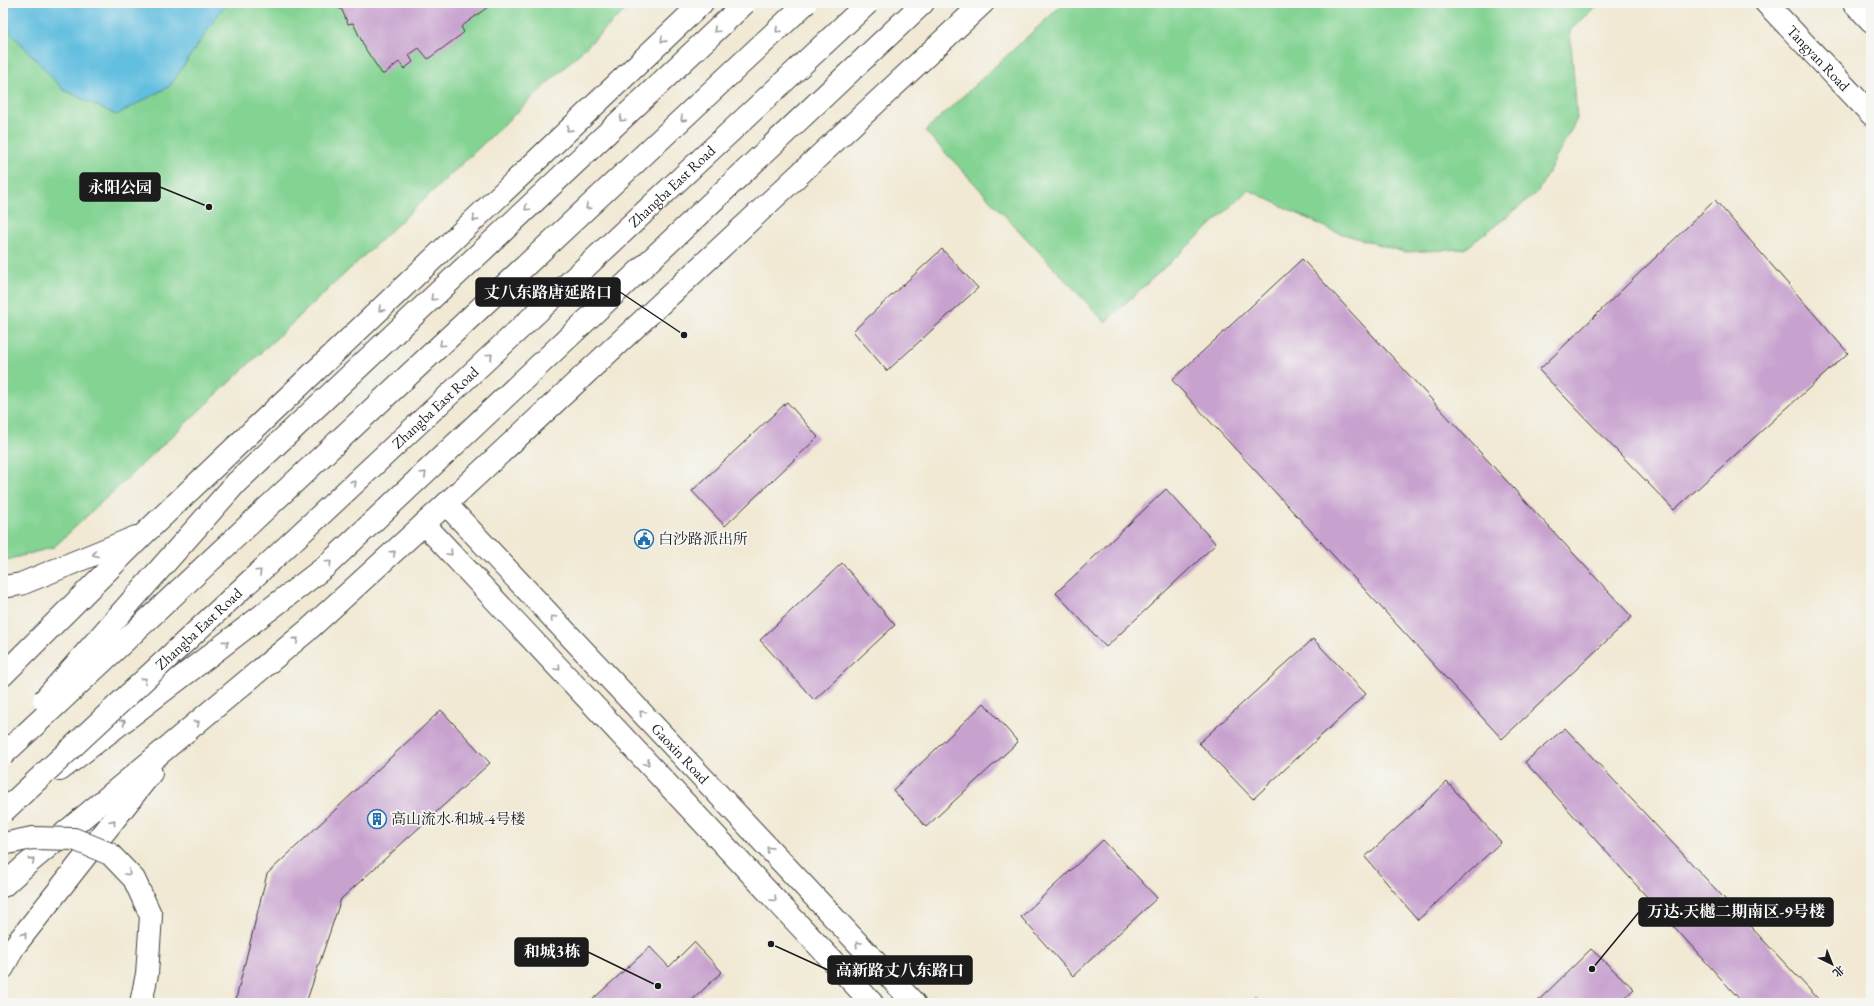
<svg xmlns="http://www.w3.org/2000/svg" width="1874" height="1006" viewBox="0 0 1874 1006" font-family="'EB Garamond','Noto Serif SC',serif">
<rect width="100%" height="100%" fill="#f6f6f2"/>
<filter id="ink" filterUnits="userSpaceOnUse"><feTurbulence type="fractalNoise" baseFrequency=".025" numOctaves="2"/><feDisplacementMap in="SourceGraphic" scale="8" xChannelSelector="R" yChannelSelector="G"/><feConvolveMatrix kernelMatrix="1 2 1 2 8 2 1 2 1" color-interpolation-filters="sRGB"/></filter>
<filter id="wash" filterUnits="userSpaceOnUse"><feTurbulence type="fractalNoise" baseFrequency=".012" numOctaves="4" result="noise"/><feDisplacementMap in="SourceGraphic" scale="16" xChannelSelector="R" yChannelSelector="G"/><feGaussianBlur stdDeviation="0.9" result="paint"/><feColorMatrix in="noise" values="0 0 0 0 0 0 0 0 0 0 0 0 0 0 0 0 0 1.4 0 .05"/><feComposite in="paint" operator="in"/></filter>
<g filter="url(#wash)">
<rect width="100%" height="100%" fill="#f1e9d4"/>
<path fill="#83d393" stroke="#507858" d="M3,3h630l-579,544 -51,14z
M1064,3h537l-31,27 7,89 -40,74 -72,56 -61,3 -71,-21 -84,-41 -144,132 -180,-191z"/>
<path fill="#63bfe0" stroke="#406e7e" d="M3,3h223l-56,83 -54,29 -52,-25 -54,-58 -7,-14z"/>
<g id="blocks">
<path fill="#c8a2cf" d="M336,3h157l-32,24 3,5 -2,2 -34,25 -9,-11 -10,7 4,7 -9,7 -5,-7 -15,12h-2l-16,-24 -13,-27 -5,1 -6,-14 -5,-3z
M1715,200l133,153 -174,157 -135,-140z
M942,249l36,39 -91,83 -34,-40z
M1302,259l330,358 -130,122 -330,-359z
M787,402l31,35 -93,89 -33,-35z
M1166,489l50,55 -110,103 -50,-54z
M842,563l53,62 -81,75 -54,-60z
M1313,639l53,55 -113,105 -54,-56z
M984,703l34,39 -92,85 -33,-37z
M441,710l49,53 -149,136 -35,104h-71l32,-129z
M1565,728l257,275h-79l-218,-241z
M1447,782l54,60 -83,78 -53,-63z
M1103,840l54,58 -84,78 -52,-59z
M694,942l28,30 -33,31h-92l-4,-4 57,-52 19,20z
M1591,949l43,40 -15,14h-83z
M1256,997l5,6h-11z"/>
</g>
</g>
<g filter="url(#ink)">
<use href="#blocks" fill-opacity="0" stroke="#3c3b38" stroke-width="1"/>
<g fill="none" stroke-linecap="round" stroke-linejoin="round">
<g stroke="#3c3b38" stroke-width="24">
<g id="secondary">
<path id="s1" d="M446,504l468,499"/>
<path d="M424,524l448,479"/>
</g>
</g>
<g stroke="#3c3b38" stroke-width="24">
<g id="primary">
<path id="s2" d="M1766,3l105,111"/>
<path d="M1854,3l17,18"/>
<path d="M3,587l18,-3 115,-47"/>
<path d="M3,675l141,-141 558,-531"/>
<path d="M60,770l265,-203 598,-564"/>
<path d="M3,886l22,-20 283,-236 138,-126 537,-501"/>
<path d="M3,968l10,-20 138,-175"/>
</g>
</g>
<use href="#secondary" stroke="#fff" stroke-width="22"/>
<use href="#primary" stroke="#fff" stroke-width="22"/>
<g stroke="#3c3b38" stroke-width="24" stroke-linecap="butt">
<g id="primary-bridge">
<path d="M44,700l192,-217 509,-480"/>
<path d="M3,755l803,-752"/>
<path id="s3" d="M3,812l865,-809"/>
<path d="M3,844l29,-6 42,1 36,15 24,25 17,37 -4,58 -6,29"/>
</g>
</g>
<use href="#primary-bridge" stroke="#fff" stroke-width="22"/>
</g>
<defs><path id="oneway-chevron" d="M-2-3.5L2.5 0L-2 3.5" fill="none" stroke-width="1.6" stroke-linecap="round" stroke-linejoin="round"/></defs>
<g stroke="#999">
<use href="#oneway-chevron" transform="translate(716 30) rotate(137)"/>
<use href="#oneway-chevron" transform="translate(778 30) rotate(137)"/>
<use href="#oneway-chevron" transform="translate(663 40) rotate(136)"/>
<use href="#oneway-chevron" transform="translate(622 119) rotate(137)"/>
<use href="#oneway-chevron" transform="translate(683 119) rotate(137)"/>
<use href="#oneway-chevron" transform="translate(569 129) rotate(136)"/>
<use href="#oneway-chevron" transform="translate(588 207) rotate(137)"/>
<use href="#oneway-chevron" transform="translate(527 208) rotate(137)"/>
<use href="#oneway-chevron" transform="translate(475 219) rotate(136)"/>
<use href="#oneway-chevron" transform="translate(433 298) rotate(137)"/>
<use href="#oneway-chevron" transform="translate(381 309) rotate(136)"/>
<use href="#oneway-chevron" transform="translate(442 344) rotate(137)"/>
<use href="#oneway-chevron" transform="translate(490 356) rotate(-43)"/>
<use href="#oneway-chevron" transform="translate(424 474) rotate(-43)"/>
<use href="#oneway-chevron" transform="translate(354 483) rotate(-43)"/>
<use href="#oneway-chevron" transform="translate(393 553) rotate(-42)"/>
<use href="#oneway-chevron" transform="translate(450 553) rotate(47)"/>
<use href="#oneway-chevron" transform="translate(95 554) rotate(158)"/>
<use href="#oneway-chevron" transform="translate(329 563) rotate(-43)"/>
<use href="#oneway-chevron" transform="translate(259 572) rotate(-43)"/>
<use href="#oneway-chevron" transform="translate(553 618) rotate(-133)"/>
<use href="#oneway-chevron" transform="translate(296 640) rotate(-40)"/>
<use href="#oneway-chevron" transform="translate(226 643) rotate(-37)"/>
<use href="#oneway-chevron" transform="translate(558 668) rotate(47)"/>
<use href="#oneway-chevron" transform="translate(144 680) rotate(-43)"/>
<use href="#oneway-chevron" transform="translate(642 713) rotate(-133)"/>
<use href="#oneway-chevron" transform="translate(123 722) rotate(-37)"/>
<use href="#oneway-chevron" transform="translate(197 723) rotate(-40)"/>
<use href="#oneway-chevron" transform="translate(647 763) rotate(47)"/>
<use href="#oneway-chevron" transform="translate(113 822) rotate(-52)"/>
<use href="#oneway-chevron" transform="translate(769 849) rotate(-133)"/>
<use href="#oneway-chevron" transform="translate(32 860) rotate(-40)"/>
<use href="#oneway-chevron" transform="translate(128 873) rotate(46)"/>
<use href="#oneway-chevron" transform="translate(774 899) rotate(47)"/>
<use href="#oneway-chevron" transform="translate(24 935) rotate(-52)"/>
<use href="#oneway-chevron" transform="translate(858 944) rotate(-133)"/>
</g>
</g>
<defs>
<g id="civic-ring" transform="scale(1)"><circle r="9.5" fill="#f6f6f2" stroke="#1f6fb2" stroke-width="1.5"/><path d="M-.6-6.5H3V-4.5H.6V-3L4-1V1h2V6H-6V1h2V-1L-.6-3ZM-1.2 2.5V6h2.4V2.5Z" fill="#1f6fb2"/></g>
<g id="building-ring" transform="scale(1)"><circle r="9.5" fill="#f6f6f2" stroke="#1f6fb2" stroke-width="1.5"/><path d="M-4-6H4V6H1V3H-1V6H-4ZM-2.5-4.3h1.7v1.8h-1.7ZM.8-4.3h1.7v1.8H.8ZM-2.5-1h1.7V.8h-1.7ZM.8-1h1.7V.8H.8Z" fill="#1f6fb2"/></g>
</defs>
<g fill-rule="evenodd">
<use href="#civic-ring" x="644" y="539"/>
<use href="#building-ring" x="377" y="819"/>
</g>
<g text-anchor="middle" stroke-width="3.5" stroke-linejoin="round" paint-order="stroke">
<g font-size="15" fill="#1c1c1c" stroke="#f6f6f2">
<text dy="5" stroke="none"><textPath href="#s2" startOffset="76">Tangyan Road</textPath></text>
<text dy="5" stroke="none"><textPath href="#s3" startOffset="916">Zhangba East Road</textPath></text>
<text dy="5" stroke="none"><textPath href="#s3" startOffset="592">Zhangba East Road</textPath></text>
<text dy="5" stroke="none"><textPath href="#s3" startOffset="268">Zhangba East Road</textPath></text>
<text dy="5" stroke="none"><textPath href="#s1" startOffset="342">Gaoxin Road</textPath></text>
</g>
<g font-size="15" fill="#1c1c1c" stroke="#f6f6f2" text-anchor="start">
<text x="658" y="544">白沙路派出所</text>
<text x="391" y="824">高山流水·和城-4号楼</text>
</g>
</g>
<path fill="none" stroke="#1c1c1c" stroke-width="1.5" d="M209 207L160 187M684 335L620 292M1592 969L1639 912M658 986L588 952M771 944L828 970"/>
<g fill="#1c1c1c" stroke="#f6f6f2" stroke-width="1.5">
<circle cx="209" cy="207" r="4"/>
<circle cx="684" cy="335" r="4"/>
<circle cx="1592" cy="969" r="4"/>
<circle cx="658" cy="986" r="4"/>
<circle cx="771" cy="944" r="4"/>
</g>
<g fill="#1c1c1c" stroke="#1c1c1c" stroke-width="1.5">
<rect x="80" y="173" width="80" height="28" rx="4"/>
<rect x="476" y="278" width="144" height="28" rx="4"/>
<rect x="1639" y="898" width="194" height="28" rx="4"/>
<rect x="515" y="938" width="73" height="28" rx="4"/>
<rect x="828" y="956" width="144" height="28" rx="4"/>
</g>
<g font-size="16" text-anchor="middle" font-weight="bold" fill="#fff">
<text x="120" y="193">永阳公园</text>
<text x="548" y="298">丈八东路唐延路口</text>
<text x="1736" y="917">万达·天樾二期南区-9号楼</text>
<text x="552" y="957">和城3栋</text>
<text x="900" y="976">高新路丈八东路口</text>
</g>
<rect width="1874" height="1006" fill="none" stroke="#f6f6f2" stroke-width="16"/>
<g transform="translate(1832 964) rotate(137)" stroke="#f6f6f2" stroke-width="3" paint-order="stroke">
<path d="M0-3L7 15L0 10L-7 15Z" fill="#1c1c1c"/>
<text y="-6" font-size="11" font-weight="bold" text-anchor="middle" fill="#1c1c1c">北</text>
</g>
</svg>
